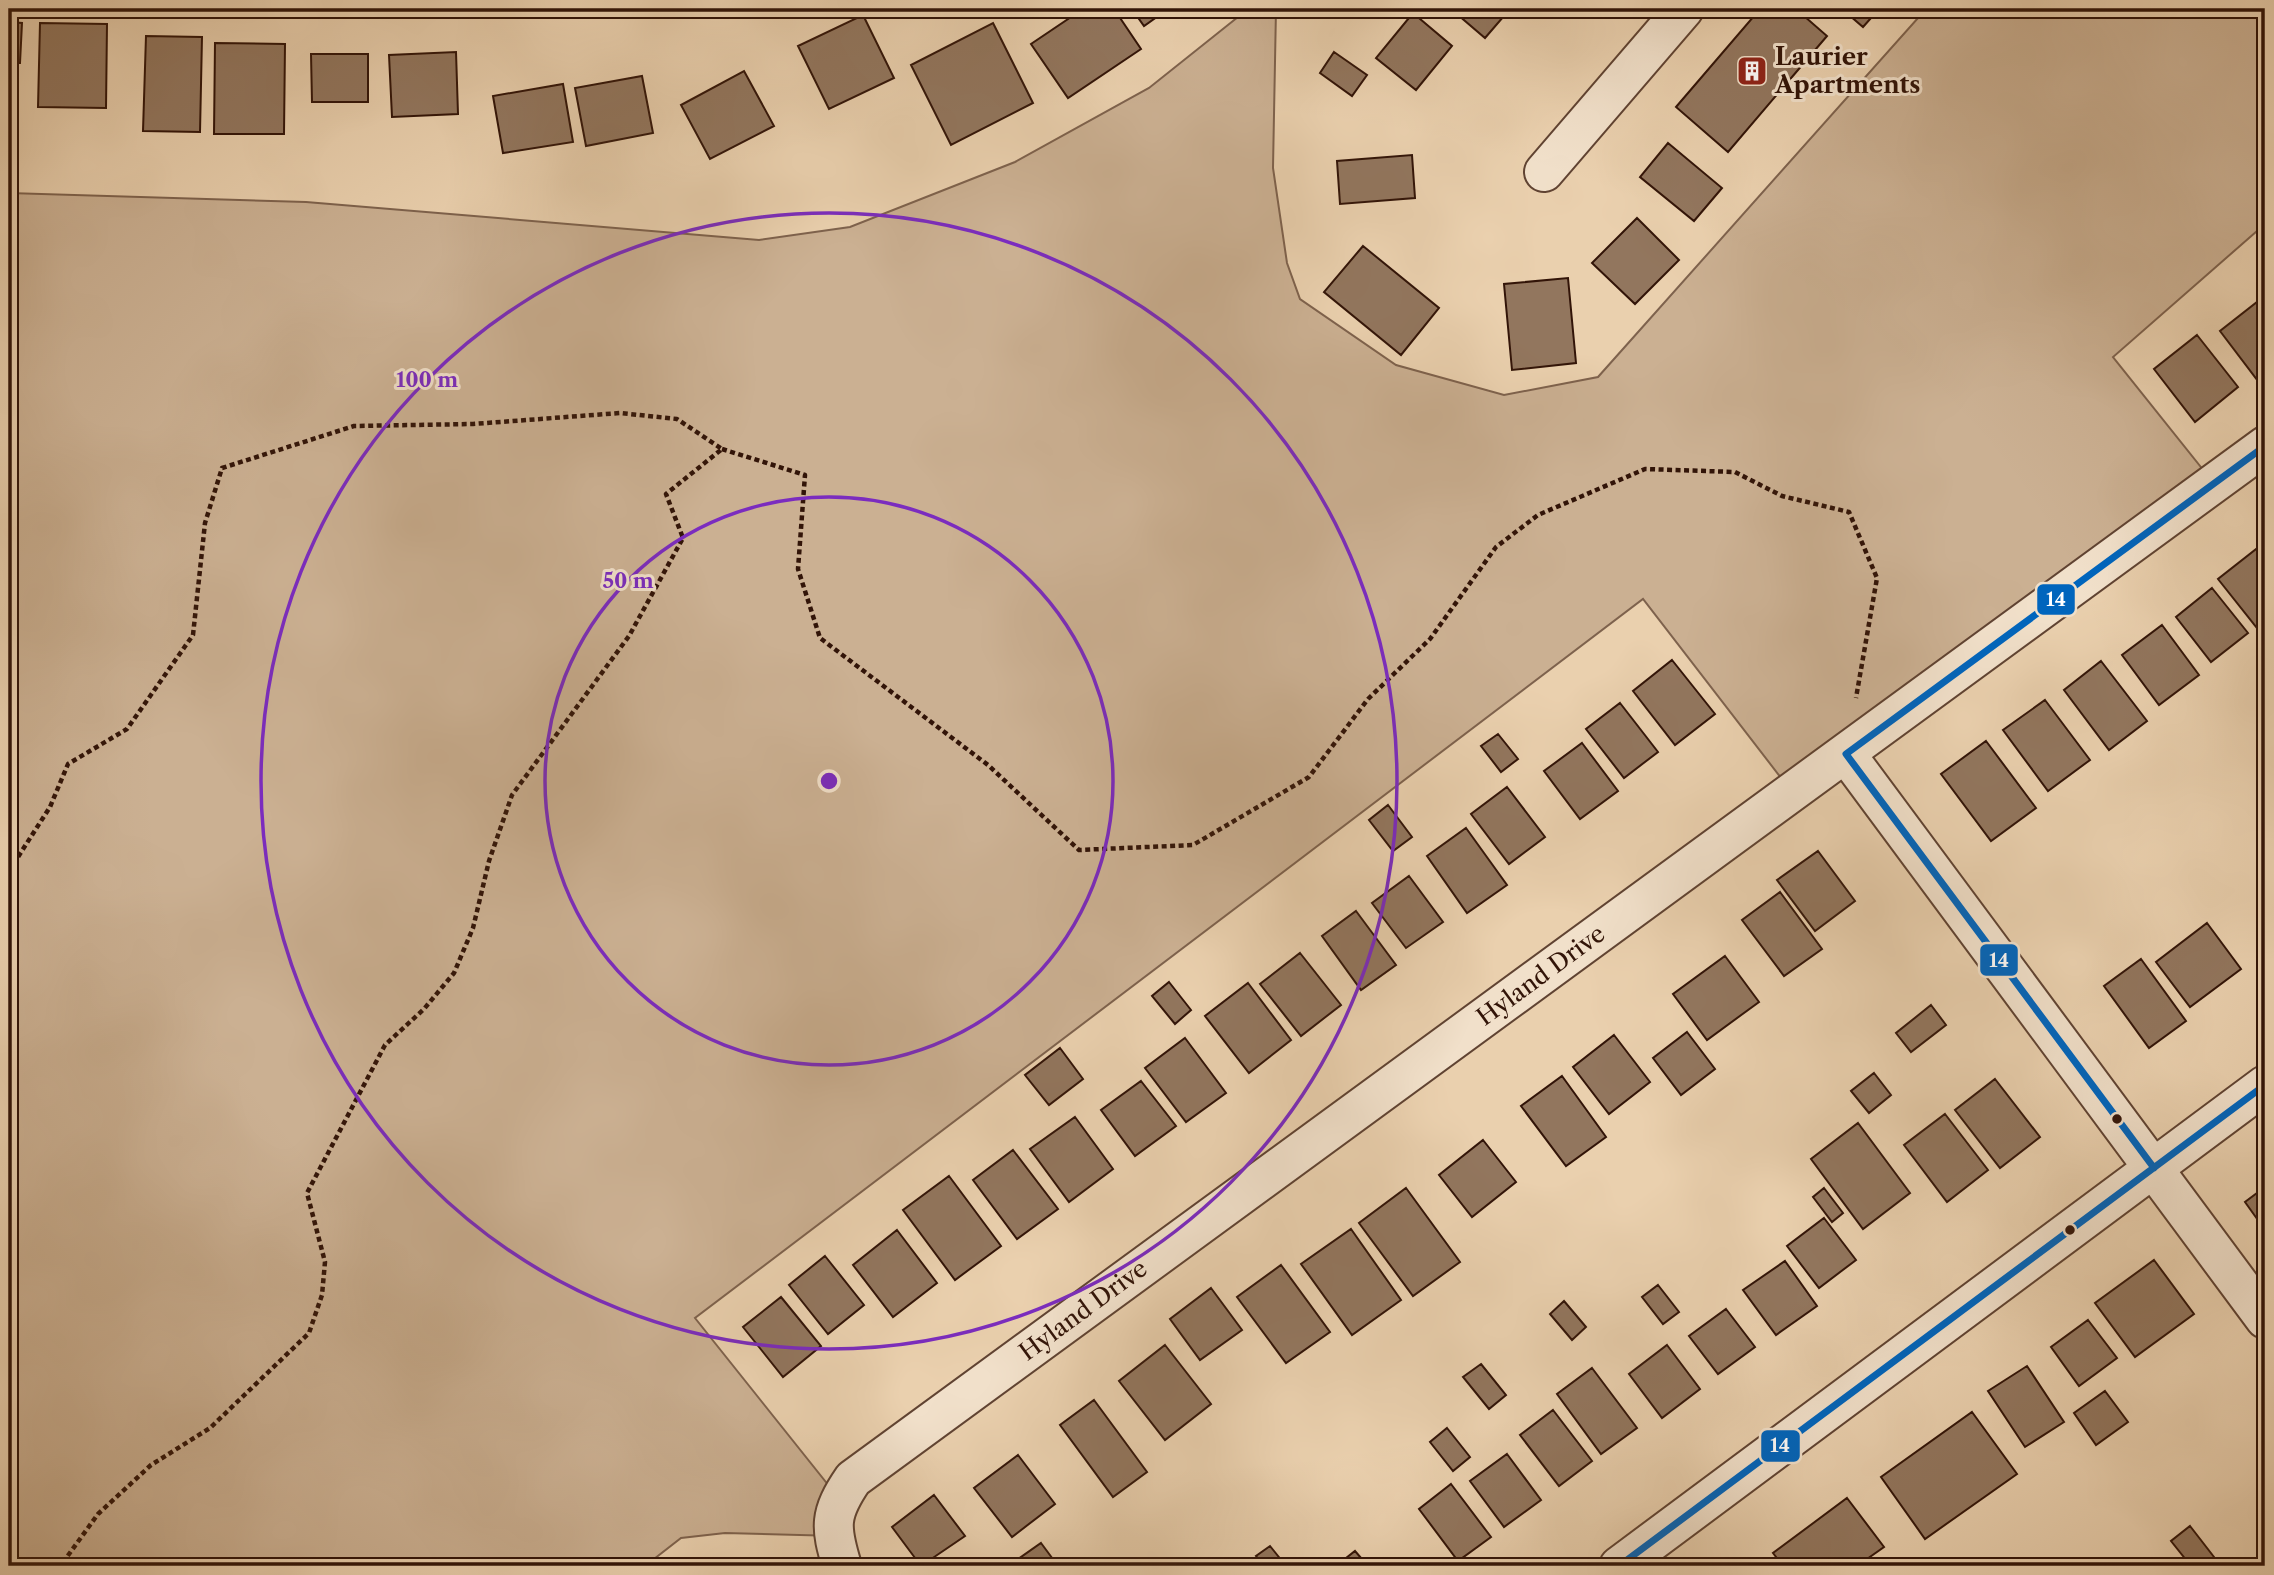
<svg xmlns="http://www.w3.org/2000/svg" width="2274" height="1575" viewBox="0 0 2274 1575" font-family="'Libre Caslon Text',serif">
<rect width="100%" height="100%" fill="#ead0ae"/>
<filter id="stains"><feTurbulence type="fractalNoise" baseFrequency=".00286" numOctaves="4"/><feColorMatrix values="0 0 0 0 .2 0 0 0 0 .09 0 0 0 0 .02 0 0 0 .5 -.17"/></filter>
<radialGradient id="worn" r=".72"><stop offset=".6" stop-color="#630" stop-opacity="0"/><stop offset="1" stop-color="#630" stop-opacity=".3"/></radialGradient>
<path fill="#cbb092" stroke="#7e624d" stroke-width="2" d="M1248,9h28l-3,159 14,95 13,36 96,66 108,30 94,-18 328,-368h339v215l-152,133 103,129 -421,310 -152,-197 -948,719 146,183 -4,35 -112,-3 -44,5 -36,28h-636v-1373l297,9 453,38 91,-13 165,-65 134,-74z"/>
<path fill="#92765e" stroke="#321408" stroke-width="2" d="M1083,9h31l27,40 -73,49 -37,-54z
M1132,9h36l-24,17z
M1451,9h59l-25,29z
M1760,9h36l31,27 -99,116 -52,-45z
M1842,9h37l-16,18z
M1413,13l39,33 -36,44 -40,-32z
M863,15l31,63 -65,31 -31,-63z
M9,22l13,1 -2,40h-11z
M40,23l67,1 -1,84 -68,-1z
M993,23l40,80 -82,42 -40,-80z
M146,36l56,1 -2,95 -57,-1z
M215,43l70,1 -1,90h-70z
M456,52l2,62 -66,3 -3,-62z
M1334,52l33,23 -15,21 -32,-23z
M311,54h57v48h-56z
M744,71l30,55 -64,33 -29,-54z
M642,76l11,57 -67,13 -11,-58z
M563,84l10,58 -70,11 -10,-57z
M1668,143l54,45 -28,33 -54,-44z
M1412,155l3,43 -75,6 -3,-43z
M1637,218l42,42 -44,44 -43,-41z
M1363,246l76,62 -38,47 -77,-63z
M1568,278l8,85 -64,7 -8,-86z
M2257,302l8,11v63l-7,5 -38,-50z
M2197,335l41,52 -43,35 -41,-53z
M2260,546l5,7v69l-8,6 -39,-49z
M2212,588l36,45 -37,29 -35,-45z
M2162,625l37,50 -40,30 -37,-50z
M1672,660l43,54 -40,31 -42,-54z
M2101,661l46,60 -38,29 -45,-60z
M2045,700l45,60 -42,31 -45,-61z
M1620,703l38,49 -34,26 -38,-49z
M1498,734l20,25 -17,13 -20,-26z
M1986,741l50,67 -45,33 -50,-67z
M1582,743l36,48 -38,28 -36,-48z
M1507,787l38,50 -36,27 -38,-50z
M1388,805l24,32 -19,14 -24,-31z
M1466,828l41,57 -40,28 -40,-57z
M1818,851l37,50 -40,30 -38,-51z
M1409,876l34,46 -37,26 -34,-45z
M1780,892l42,57 -38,27 -42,-56z
M1356,911l40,54 -35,25 -39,-54z
M2207,923l34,46 -51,38 -34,-45z
M1300,953l41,52 -40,31 -41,-52z
M1725,956l34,46 -52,38 -34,-46z
M2141,959l45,62 -37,27 -45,-62z
M1169,982l22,28 -16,14 -23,-28z
M1248,983l43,57 -42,33 -44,-57z
M1931,1005l15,20 -35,27 -15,-19z
M1687,1032l28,37 -34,26 -28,-37z
M1614,1035l36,47 -41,32 -36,-47z
M1185,1038l41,55 -40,29 -41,-54z
M1060,1048l23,31 -34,26 -24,-30z
M1874,1073l17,22 -22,18 -18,-22z
M1562,1076l44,61 -40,29 -45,-60z
M1995,1079l45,58 -40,31 -45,-58z
M1141,1081l35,45 -41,30 -34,-46z
M1945,1114l43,56 -41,32 -43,-57z
M1075,1117l38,52 -44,33 -39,-53z
M1858,1123l52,70 -47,36 -52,-70z
M1483,1140l33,42 -44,35 -33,-42z
M1013,1150l45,59 -41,30 -44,-59z
M949,1176l52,70 -46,34 -52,-70z
M2265,1187v43l-20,-28z
M1406,1188l54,74 -47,34 -54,-73z
M1824,1188l19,25 -11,9 -19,-25z
M1824,1218l32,42 -37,28 -32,-42z
M1351,1229l50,71 -49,35 -51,-71z
M897,1230l40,53 -44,34 -40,-52z
M825,1256l39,49 -36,29 -39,-49z
M2154,1260l40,54 -59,43 -40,-54z
M1785,1261l32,45 -41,29 -33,-45z
M1281,1265l49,67 -44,31 -49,-66z
M1658,1285l21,27 -16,12 -21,-27z
M1211,1288l31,42 -42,30 -30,-41z
M781,1297l40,49 -38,31 -40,-50z
M1564,1301l22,26 -14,13 -22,-26z
M1726,1309l29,38 -37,27 -29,-38z
M2088,1320l29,38 -38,28 -28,-39z
M1165,1345l46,59 -46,36 -46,-59z
M1667,1345l33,44 -38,29 -33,-44z
M1481,1364l25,31 -17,14 -26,-32z
M2027,1366l37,56 -39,25 -37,-56z
M1592,1368l45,60 -36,26 -44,-60z
M2105,1391l23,31 -32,23 -22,-32z
M1094,1400l53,72 -34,25 -53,-72z
M1553,1410l39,51 -33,25 -39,-51z
M1972,1412l45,62 -92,65 -44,-62z
M1447,1428l23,29 -17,14 -23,-29z
M1507,1454l34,46 -37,27 -34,-46z
M1018,1455l37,49 -43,33 -38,-49z
M1451,1484l40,53 -33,24 -39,-52z
M934,1495l31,41 -44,30 -29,-39z
M1847,1498l37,49 -27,19h-74l-10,-13z
M2190,1526l24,31 -12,9h-11l-20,-25z
M1041,1543l17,23h-50z
M1270,1546l16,20h-22l-8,-10z
M1355,1551l13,15h-32z"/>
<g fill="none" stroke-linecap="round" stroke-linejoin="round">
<g stroke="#604332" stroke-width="42">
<g id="minor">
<path d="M1544,172l140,-163"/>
<path d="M1846,754l419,565"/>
<path id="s1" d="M842,1566c-12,-39 -13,-52 11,-87l1412,-1033"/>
<path d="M1619,1566l646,-481"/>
</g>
</g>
<path stroke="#321408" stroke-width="4.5" stroke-dasharray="5 3.5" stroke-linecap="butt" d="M722,449l83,26 -7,94 22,69 168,127 91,85 114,-5 116,-68 59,-78 62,-60 66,-92 42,-32 107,-46 90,3 47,24 67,16 28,66 -21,120
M9,871l41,-64 18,-43 59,-35 66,-94 12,-112 17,-55 132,-42 119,-2 147,-11 57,6 45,30 -56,45 17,44 -54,98 -117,159 -23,66 -16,67 -19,45 -30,36 -39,36 -78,148 18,69 -3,33 -13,38 -99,95 -59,37 -53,49 -34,47 -11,5"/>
<use href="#minor" stroke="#f1e0ca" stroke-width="38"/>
<g stroke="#f1e0ca" stroke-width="12">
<path id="bus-1" d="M2154,1168l-308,-414 419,-308
M1619,1566l646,-481"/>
</g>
<use href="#bus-1" stroke="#0065bd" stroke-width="7"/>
</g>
<g fill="none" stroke="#7b2cbf" stroke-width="3.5">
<circle cx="829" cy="781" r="284"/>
<circle cx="829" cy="781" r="568"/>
</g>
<defs>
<g id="building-square" transform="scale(1.575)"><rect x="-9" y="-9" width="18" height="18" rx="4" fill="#8f2418" stroke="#f1e0ca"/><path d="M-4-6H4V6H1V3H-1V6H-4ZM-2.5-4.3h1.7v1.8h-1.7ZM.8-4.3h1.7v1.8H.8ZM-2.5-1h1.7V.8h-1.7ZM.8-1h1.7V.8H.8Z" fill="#fff"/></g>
</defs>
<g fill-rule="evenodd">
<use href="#building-square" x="1752" y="71"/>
</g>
<g fill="#321408" stroke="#f1e0ca" stroke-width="2.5">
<circle cx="2117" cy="1119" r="6"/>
<circle cx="2070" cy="1230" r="6"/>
</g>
<g text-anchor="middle" stroke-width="6" stroke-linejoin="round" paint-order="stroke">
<g font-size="24" font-weight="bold" fill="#321408" stroke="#f1e0ca" text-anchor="start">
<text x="1775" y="65">Laurier<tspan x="1775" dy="28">Apartments</tspan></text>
</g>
<g font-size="24" fill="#321408" stroke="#f1e0ca">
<text dy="8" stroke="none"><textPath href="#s1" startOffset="945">Hyland Drive</textPath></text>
<text dy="8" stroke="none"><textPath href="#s1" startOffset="378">Hyland Drive</textPath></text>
</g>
</g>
<circle cx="829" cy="781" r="10" fill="#7b2cbf" stroke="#f1e0ca" stroke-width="3.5"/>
<g font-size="21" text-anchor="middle" font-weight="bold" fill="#7b2cbf" stroke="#f1e0ca" stroke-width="6" stroke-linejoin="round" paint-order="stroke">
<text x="427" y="387">100 m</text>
<text x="628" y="588">50 m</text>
</g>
<g stroke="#f1e0ca" stroke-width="2.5">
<rect x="2036" y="583" width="40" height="33" rx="7" fill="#0065bd"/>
<rect x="1979" y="943" width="40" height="34" rx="7" fill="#0065bd"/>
<rect x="1760" y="1429" width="41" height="34" rx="7" fill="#0065bd"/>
</g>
<g font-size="19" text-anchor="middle" font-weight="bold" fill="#fff">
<text x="2056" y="606">14</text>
<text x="1999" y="967">14</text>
<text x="1780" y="1452">14</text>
</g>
<rect width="2274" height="1575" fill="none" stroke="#ead0ae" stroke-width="35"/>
<rect x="10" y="10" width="2253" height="1554" fill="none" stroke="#321408" stroke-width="3.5"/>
<rect x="18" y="18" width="2239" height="1540" fill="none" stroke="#321408" stroke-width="2"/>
<rect width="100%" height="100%" filter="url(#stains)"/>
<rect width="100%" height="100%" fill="url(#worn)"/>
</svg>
